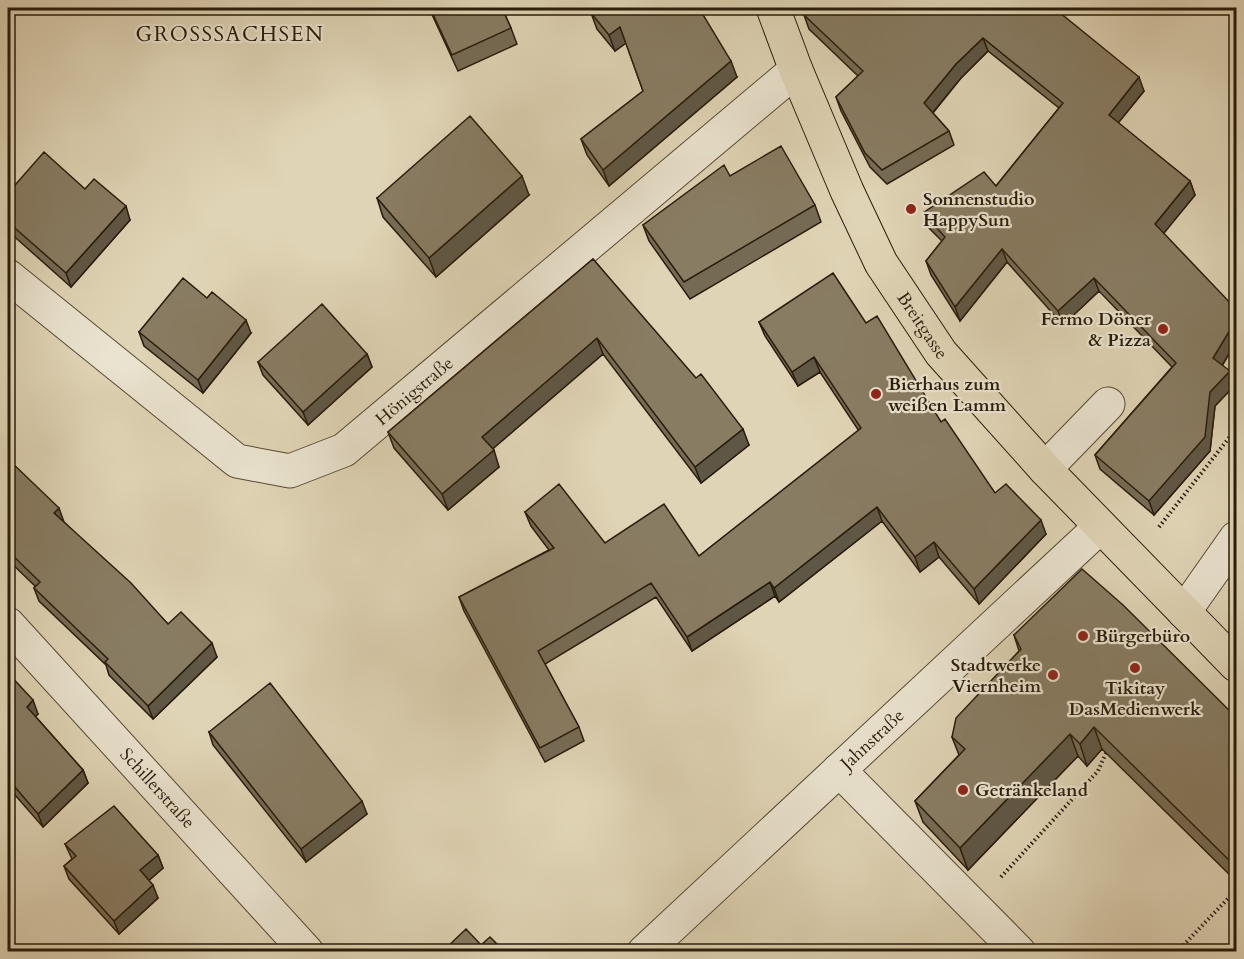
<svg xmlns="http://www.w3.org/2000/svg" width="1244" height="959" viewBox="0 0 1244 959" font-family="Cardo,serif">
<rect width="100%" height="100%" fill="#dfd4b5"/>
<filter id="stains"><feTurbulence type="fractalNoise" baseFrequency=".00333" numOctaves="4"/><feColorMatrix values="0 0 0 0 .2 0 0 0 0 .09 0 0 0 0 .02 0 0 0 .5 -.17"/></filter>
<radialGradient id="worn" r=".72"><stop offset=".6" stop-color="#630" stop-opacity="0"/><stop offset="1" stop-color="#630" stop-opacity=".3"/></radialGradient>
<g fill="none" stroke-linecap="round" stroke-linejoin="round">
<g stroke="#564a35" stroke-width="35">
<g id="minor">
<path id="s1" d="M8,276l229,185 53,10 54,-21 452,-380"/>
<path d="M1045,469l63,-65"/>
<path d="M1184,612l52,-74"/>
<path id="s2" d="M8,624l299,328"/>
<path d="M839,770l180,182"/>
<path id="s3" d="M644,952l456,-425"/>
</g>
</g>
<g stroke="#291c0a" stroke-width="35">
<g id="major">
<path id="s4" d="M773,8l23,62 51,121 34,72 60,90 104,116 191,196"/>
</g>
</g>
<path stroke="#291c0a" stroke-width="4" stroke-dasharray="1.5 3" stroke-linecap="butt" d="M1229,376l7,-7
M1159,527l77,-98
M1001,877l97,-106 8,-18
M1177,952l59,-62"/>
<use href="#minor" stroke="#eae3cf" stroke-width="33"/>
<use href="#major" stroke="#dfd4b5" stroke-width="33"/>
</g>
<path fill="#756b55" stroke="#291c0a" stroke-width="1.5" d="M429,8h73l9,20 6,16 -59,27z
M1054,8l90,83 -26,32 72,58 5,14 -32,38 73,109 -14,24 13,19 -20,21 -5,45 -56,64 -54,-46 -5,-14 77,-88 -73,-76 -36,34 -56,-63 -47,59 -29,-46 -5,-14 16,-20 -14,-14 -5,-14 73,-27 63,-78 -71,-57 -27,27 -28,35 16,18 5,14 -67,39 -17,-17 -29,-56 -5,-14 22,-21 -49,-47 -5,-14z
M591,13l146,64 -128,109 -22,-31 -6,-16 62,-48 -17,-48 -11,8 -18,-22z
M730,176l85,29 6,17 -131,77 -41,-58 -6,-16z
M8,193l122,27 -59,67 -63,-56z
M529,195l-93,82 -53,-60 -6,-19z
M593,259l156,186 -48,38 -98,-129 -111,95 7,18 -51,43 -54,-62 -6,-16z
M759,322l107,1 129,170 51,41 -67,70 -40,-47 -19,15 -38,-51 -103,81 -4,-6 -83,55 -36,-54 -111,67 34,63 5,14 -39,21 -81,-151 -5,-14 90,-47 -18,-24 -6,-14 80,31 94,13 160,-125 -39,-59 -22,14 -33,-50z
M139,332l112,1 -48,60 -59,-47z
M367,354l5,13 -64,58 -45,-50 -5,-13z
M8,459l56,63 104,102 49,33 -64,62 -44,-44 -3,-10 -67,-64 -5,-13 1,-2 -27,-26z
M1014,635l222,82v164l-134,-132 -15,17 -9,-10 -110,114 -45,-48 -8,-21 44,-46 -7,-18 67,-86z
M8,673l30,41 -3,2 48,54 5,13 -45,44 -35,-40z
M209,732l158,82 -61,48 -93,-117z
M65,844l93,11 5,13 -14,12 9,18 -39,36 -50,-55 -5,-13 8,-7z"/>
<path fill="#5f5745" stroke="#291c0a" stroke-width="1.5" d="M366,8h10l-8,6z
M620,27l6,16 -11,8 -6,-16z
M983,38l5,13 -27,27 -32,39 -5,-14 32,-39z
M731,61l6,16 -128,109 -6,-16z
M1139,77l5,14 -30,37 -5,-13z
M522,176l7,19 -93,82 -7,-19z
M1190,181l5,14 -35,43 -5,-14z
M126,206l4,14 -59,67 -5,-14z
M1002,249l5,13 -47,59 -5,-14z
M1094,278l5,13 -36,34 -5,-14z
M246,320l5,13 -48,60 -5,-13z
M1236,320v22l-18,30 -5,-14z
M597,338l6,16 -115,99 -6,-16z
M367,354l5,13 -64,58 -5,-13z
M814,357l6,15 -22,14 -6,-14z
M1230,371l5,14 -20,21 -5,45 -56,64 -5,-14 61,-109z
M743,429l6,16 -48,38 -6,-16z
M494,450l5,17 -51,43 -6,-16z
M877,507l5,14 -103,81 -5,-14z
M59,508l5,14 -10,-9z
M1041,520l5,14 -67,70 -5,-15z
M934,542l5,15 -19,15 -5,-15z
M770,582l5,14 -83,55 -5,-14z
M212,643l5,14 -64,62 -5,-13z
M33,700l5,14 -6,6 -5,-13z
M1094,727l8,22 -15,17 -7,-22z
M1070,734l8,22 -110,114 -8,-22z
M83,770l5,13 -45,44 -5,-13z
M362,801l5,13 -61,48 -5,-13z
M158,855l5,13 -18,16 -5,-14z
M153,885l5,13 -39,36 -5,-13z"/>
<path fill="#887c63" stroke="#291c0a" stroke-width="1.5" d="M430,8h72l9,20 -59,27z
M597,8h102l32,53 -128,109 -22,-31 62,-48 -23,-64 -11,8 -18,-22z
M811,8h243l85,69 -30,38 81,66 -35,43 81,85v11l-23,38 17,13 -20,21 -5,45 -56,64 -54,-46 81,-92 -82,-85 -36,33 -56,-62 -47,58 -29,-46 19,-24 -22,-24 61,-41 12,14 67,-83 -80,-65 -27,26 -32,39 25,28 -67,39 -17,-17 -29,-56 27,-26 -59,-56z
M470,116l52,60 -93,82 -52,-60z
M781,146l34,59 -131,77 -41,-57 81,-60 6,11z
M44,152l41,37 9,-10 32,27 -60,67 -58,-51v-29z
M593,259l103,119 5,-4 42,55 -48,38 -98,-129 -115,99 12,13 -52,44 -54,-62z
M833,273l33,50 11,-7 64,106 4,-3 50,74 11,-9 35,36 -67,69 -40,-47 -19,15 -38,-50 -103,81 -4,-6 -83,55 -36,-54 -113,68 41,76 -39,21 -81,-151 95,-49 -29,-36 34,-28 46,59 59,-39 35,52 162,-128 -47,-71 -22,15 -33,-50z
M183,278l24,20 5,-6 34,28 -48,60 -59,-48z
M322,304l45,50 -64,58 -45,-50z
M8,459l51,49 -5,5 77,70 37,41 13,-12 31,31 -64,63 -43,-44 3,-3 -74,-71 6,-6 -32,-31z
M1082,569l41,36 113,112v150l-142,-140 -14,17 -10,-10 -110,114 -45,-47 50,-52 -13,-12 4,-19 65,-69 -7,-14z
M8,673l25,27 -6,7 56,63 -45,44 -30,-35z
M270,683l92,118 -61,48 -92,-117z
M114,806l44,49 -18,15 13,15 -39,36 -50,-55 12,-10 -11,-12z
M466,929l15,16 9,-8 14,14h-61z"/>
<g fill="#8f2418" stroke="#eae3cf" stroke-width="2">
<circle cx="911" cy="209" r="6"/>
<circle cx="1163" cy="329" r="6"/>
<circle cx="876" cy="394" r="6"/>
<circle cx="1083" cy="636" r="6"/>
<circle cx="1135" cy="668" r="6"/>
<circle cx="1053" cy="675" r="6"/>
<circle cx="963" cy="790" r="6"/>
</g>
<g text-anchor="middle" stroke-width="4.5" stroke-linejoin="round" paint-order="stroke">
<g font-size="18" font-weight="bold" fill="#291c0a" stroke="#eae3cf" text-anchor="start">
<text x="923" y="205">Sonnenstudio<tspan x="923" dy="21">HappySun</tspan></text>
<text x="1151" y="325" text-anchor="end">Fermo Döner<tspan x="1151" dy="21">&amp; Pizza</tspan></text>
<text x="888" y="390">Bierhaus zum<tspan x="888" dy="21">weißen Lamm</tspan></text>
<text x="1095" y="642">Bürgerbüro</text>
<text x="1041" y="671" text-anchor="end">Stadtwerke<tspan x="1041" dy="21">Viernheim</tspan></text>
<text x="1135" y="694" text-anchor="middle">Tikitay<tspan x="1135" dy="21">DasMedienwerk</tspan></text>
<text x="975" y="796">Getränkeland</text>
</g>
<g font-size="18" fill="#291c0a" stroke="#eae3cf">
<text dy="6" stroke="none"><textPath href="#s4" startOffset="352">Breitgasse</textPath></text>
<text dy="6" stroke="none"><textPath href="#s1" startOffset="498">Hönigstraße</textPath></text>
<text dy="6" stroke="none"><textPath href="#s3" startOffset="312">Jahnstraße</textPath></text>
<text dy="6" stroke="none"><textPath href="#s2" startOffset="222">Schillerstraße</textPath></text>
</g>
<g font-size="21" letter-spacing="1.5" fill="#291c0a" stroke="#eae3cf">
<text x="230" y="41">GROSSSACHSEN</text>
</g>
</g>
<rect width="1244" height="959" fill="none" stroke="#dfd4b5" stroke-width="30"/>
<rect x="9" y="9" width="1226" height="941" fill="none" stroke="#291c0a" stroke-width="3"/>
<rect x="15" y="15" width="1214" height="929" fill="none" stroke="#291c0a" stroke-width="1.5"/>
<rect width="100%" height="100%" filter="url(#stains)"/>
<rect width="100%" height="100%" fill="url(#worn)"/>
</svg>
